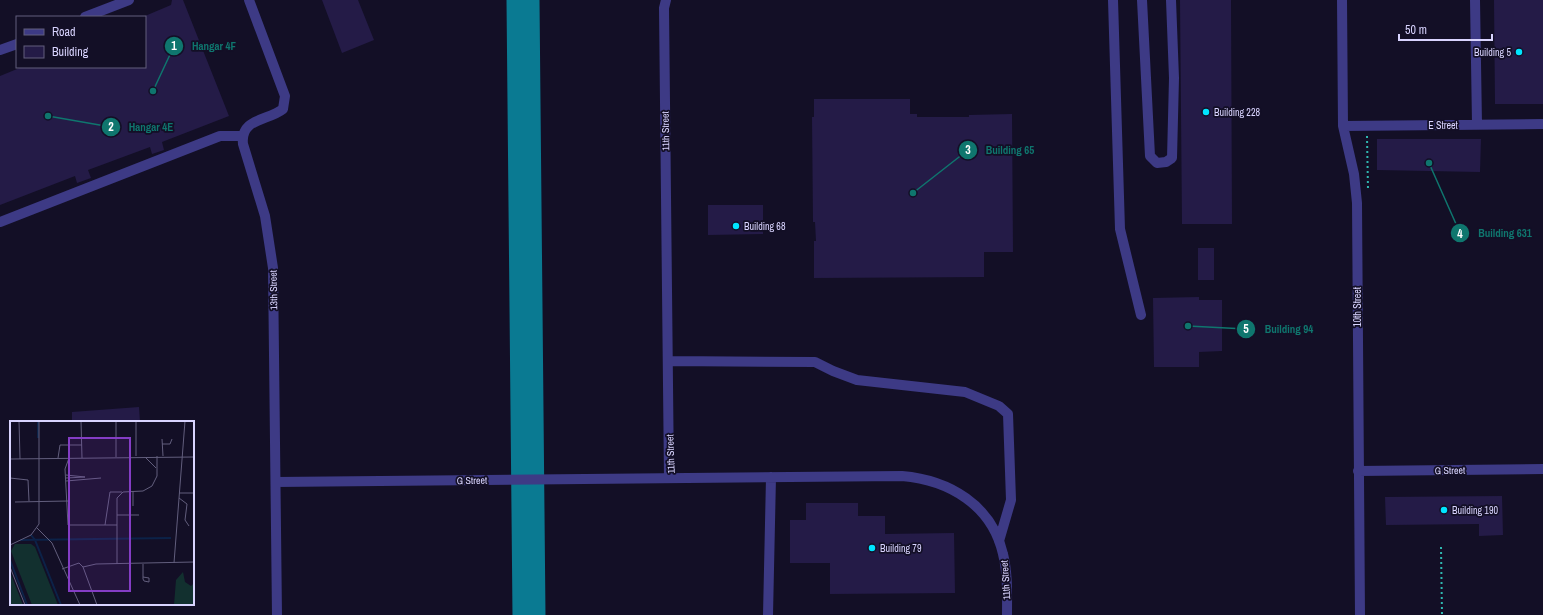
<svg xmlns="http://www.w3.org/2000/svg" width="1543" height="615" viewBox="0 0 1543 615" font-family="'Archivo Narrow',sans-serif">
<rect width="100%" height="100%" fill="#130f26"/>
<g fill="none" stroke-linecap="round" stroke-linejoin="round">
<path stroke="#0a7a92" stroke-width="33" d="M523,0l6,615"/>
</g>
<path fill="#241b47" d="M172,0h11l46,116 -67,26 2,8 -12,4 -2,-7 -62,23 3,8 -14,5 -2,-7 -75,29v-129l22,-9h123v-51l26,-11z
M322,0h36l16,40 -32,13z
M1180,0h51l1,224h-50z
M1494,0h49v104h-48z
M814,99h96v15h7v3h52v-2l43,-1 1,138h-29v25l-170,1v-37h2l-1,-19h-2l-1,-105h2z
M1377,139h104l-1,33 -103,-2z
M708,205h55v29l-55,1z
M1198,248h16v32h-16z
M1199,297v3h23v51l-23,1v15h-45l-1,-69z
M139,407l1,15h-68v-10z
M1502,496l1,39 -24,1v-12l-93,1 -1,-28z
M806,503h52v13h27v18l69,-1 1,60 -125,1v-31h-40v-43h16z"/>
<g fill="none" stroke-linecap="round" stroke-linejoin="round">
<path stroke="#2fb8b0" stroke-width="2" stroke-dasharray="2 3" stroke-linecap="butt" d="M1367,136l1,54
M1441,547l1,68"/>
<path stroke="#3d3a85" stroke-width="10" d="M249,0l36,96 -2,13c-15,12 -43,9 -40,35l22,72 8,52 4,347
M666,0l-2,8 5,470
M1113,0l7,229 21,86
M1142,0l8,156 7,7 9,-1 6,-4 2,-80 -3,-78
M1342,0l1,126 11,48 3,29 3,412
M1475,0l2,124
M85,17l44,-17
M0,50l17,-6
M1343,126l200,-2
M0,222l220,-86h23
M668,361l147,1 18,9 24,9 108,12 34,14 9,8 3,86 -12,41
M1358,471l185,-2
M276,482l626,-6c47,4 90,29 101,78 5,20 4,41 4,61
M768,615l3,-138"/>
</g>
<g fill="#00e5ff" stroke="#130f26" stroke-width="1.5">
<circle cx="1519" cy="52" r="4"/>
<circle cx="1206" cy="112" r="4"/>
<circle cx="736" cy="226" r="4"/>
<circle cx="1444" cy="510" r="4"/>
<circle cx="872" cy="548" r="4"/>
</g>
<g text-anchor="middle" stroke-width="3.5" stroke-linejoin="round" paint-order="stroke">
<g font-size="10" fill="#d9d4ff" stroke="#130f26" text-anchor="start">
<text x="1511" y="56" text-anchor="end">Building 5</text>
<text x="1214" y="116">Building 228</text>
<text x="744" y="230">Building 68</text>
<text x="1452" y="514">Building 190</text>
<text x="880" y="552">Building 79</text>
</g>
<g font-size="10" fill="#d9d4ff" stroke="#130f26">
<text x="1443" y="129">E Street</text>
<text transform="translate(665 131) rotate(-91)" y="4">11th Street</text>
<text transform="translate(273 290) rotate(-91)" y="4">13th Street</text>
<text transform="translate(1357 307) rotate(-90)" y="4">10th Street</text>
<text transform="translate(670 454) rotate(-92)" y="4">11th Street</text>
<text transform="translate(1450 470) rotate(-1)" y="4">G Street</text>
<text transform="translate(472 480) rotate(-1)" y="4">G Street</text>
<text transform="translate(1005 580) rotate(-94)" y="4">11th Street</text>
</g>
</g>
<g transform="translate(10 421)">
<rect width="184" height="184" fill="#130f26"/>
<path d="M5,123h16l4,3 23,58h-26l-21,-54zM0,151l13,33h-13zM173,151l2,10 6,4 3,-3v22h-20l2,-25z" fill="#12302f"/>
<path fill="none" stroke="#0c2248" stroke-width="2" d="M28,0v17M21,114l4,5 26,65M10,119l151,-2M0,139l17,45"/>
<path fill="none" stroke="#625e7d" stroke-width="1" d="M9,0l1,38M71,0l1,37M106,0v36M126,0v35M152,18l1,17M152,23h8l2,-5M135,36l11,11M48,37l2,-13h22M59,37l-4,11 3,56h49M0,38l184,-2M0,57l18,2 1,21M56,57l19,-1 -19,-2M56,60l35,-3M123,70v15M169,72h15M169,77l8,6 -2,16 4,6M5,81l53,-1M107,94h22M95,104l5,-33h12M27,107l15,15 28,62M0,124l21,-10 8,-11v-103M164,142l11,-142M107,143v-66l6,-6 20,-1 9,-5 5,-10v-20M133,143v15l1,2 5,1v-4l-6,-1M0,146l15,38M73,146l14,38M52,148l17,-6 4,4 13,-3 98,-2"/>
<path fill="#843dc5" fill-opacity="0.15" stroke="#843dc5" stroke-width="2" d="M59,17h61v153h-61z"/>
<rect width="184" height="184" fill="none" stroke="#d9d4ff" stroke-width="2"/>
</g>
<path fill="none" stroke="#0f766e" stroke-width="1.5" d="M153 91L174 46M48 116L111 127M913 193L968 150M1429 163L1460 233M1188 326L1246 329"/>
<g fill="#0f766e" stroke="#130f26" stroke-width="1.5">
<circle cx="153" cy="91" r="4"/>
<circle cx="48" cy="116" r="4"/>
<circle cx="913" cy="193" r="4"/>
<circle cx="1429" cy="163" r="4"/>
<circle cx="1188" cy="326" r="4"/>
<circle cx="174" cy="46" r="10"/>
<circle cx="111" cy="127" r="10"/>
<circle cx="968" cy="150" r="10"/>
<circle cx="1460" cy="233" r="10"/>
<circle cx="1246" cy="329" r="10"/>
</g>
<g font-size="12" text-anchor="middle" font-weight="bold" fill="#fff">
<text x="174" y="50">1</text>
<text x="111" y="131">2</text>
<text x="968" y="154">3</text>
<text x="1460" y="238">4</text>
<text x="1246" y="333">5</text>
</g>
<g font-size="11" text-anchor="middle" font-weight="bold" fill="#0f766e" stroke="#130f26" stroke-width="3.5" stroke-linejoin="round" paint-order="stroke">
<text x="214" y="50">Hangar 4F</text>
<text x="151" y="131">Hangar 4E</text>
<text x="1010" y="154">Building 65</text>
<text x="1505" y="237">Building 631</text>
<text x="1289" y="333">Building 94</text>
</g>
<rect x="16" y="16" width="130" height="52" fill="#130f26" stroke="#625e7d"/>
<rect x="24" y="29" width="20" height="6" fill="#3d3a85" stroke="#625e7d"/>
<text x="52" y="36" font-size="12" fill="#d9d4ff">Road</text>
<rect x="24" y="46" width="20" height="12" fill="#241b47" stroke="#625e7d"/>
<text x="52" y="56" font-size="12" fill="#d9d4ff">Building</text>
<path d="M1399 34v6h93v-6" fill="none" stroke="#d9d4ff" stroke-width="2"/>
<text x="1405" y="34" font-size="12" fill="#d9d4ff" stroke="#130f26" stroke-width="3" paint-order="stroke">50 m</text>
</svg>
